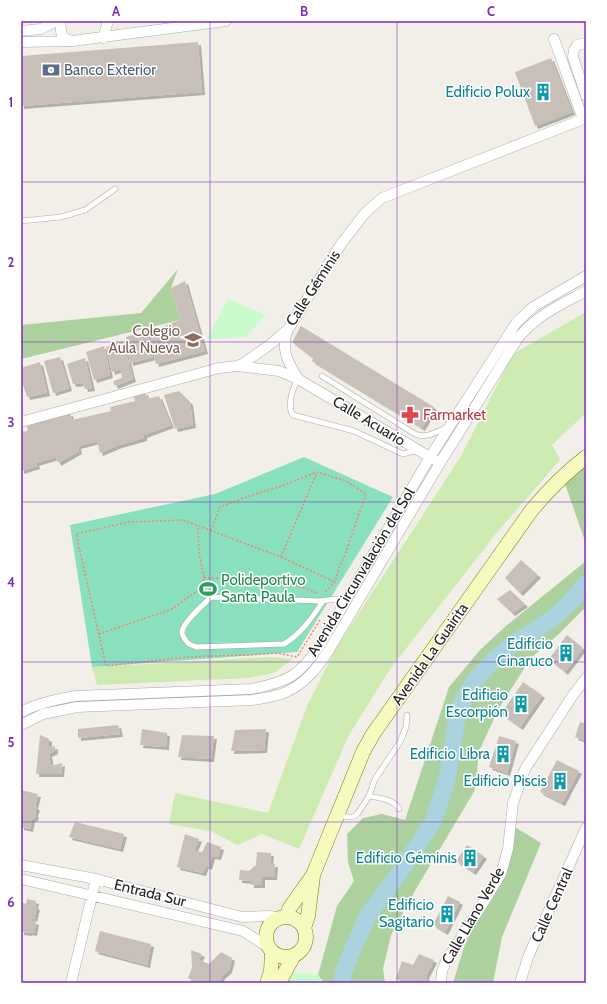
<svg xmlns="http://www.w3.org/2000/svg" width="607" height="1004" viewBox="0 0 607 1004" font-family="Cabin,sans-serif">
<defs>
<filter id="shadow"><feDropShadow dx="3" dy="3" stdDeviation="0" flood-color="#0004"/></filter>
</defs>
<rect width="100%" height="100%" fill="#f2efe9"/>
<path fill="#cdebb0" d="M586,312v101l-34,32 8,15 -61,70 -109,139 -41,66 -50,114 -37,-15 -24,11 -27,-14 -42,-7 6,-31 93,20 39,-107 28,-56 126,-194 52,-102z
M271,657l22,2 -19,14 -26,5 -151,7 -5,-18z"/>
<path fill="#add19e" d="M178,269l-7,19 9,32 -159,39v-34l120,-12z
M586,466v78l-21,-60z
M586,561v46l-27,27 -28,24 -32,50 -20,43 -4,39 -59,99 -25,46 -8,34 2,14h-61l-6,-8 19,-69 17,-25 -6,-19 -1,-28 16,-16 19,-4 23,6 44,-133 31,-37 27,-25z
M515,827l26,16 -39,94 -9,46h-40l11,-36 11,-24z"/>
<path fill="#c8facc" d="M228,299l38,16 -21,22 -38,2z
M291,972l27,3 6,8h-41z"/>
<path fill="#88e0be" d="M304,457l89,40 -96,155 -205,15 -22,-142 145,-31z"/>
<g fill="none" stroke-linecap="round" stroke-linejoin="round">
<path stroke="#aad3df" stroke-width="17" d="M342,983l1,-9 6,-16 19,-43 30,-40 35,-53 14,-43 10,-61 7,-20 10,-17 18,-19 18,-16 42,-27 18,-17 16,-18"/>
</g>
<path fill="#c7bfb8" filter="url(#shadow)" d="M198,42l4,50 -181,14v-50z
M551,58l21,54 -37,14 -20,-54z
M185,281l20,70 -49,13 -7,-32 31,-12 -9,-32z
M301,326l133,81 -12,21 -110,-67 1,-3 -21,-16z
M147,331l6,26 -23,6 -4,-26z
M123,341l10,38 -18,7 -2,-5 9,-3 -1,-9 -9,3 -6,-25z
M104,346l6,29 -16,5 -8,-28z
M60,357l9,31 -16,5 -9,-32z
M85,358l7,30 -7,1 -2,-6 -10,1 -6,-20z
M40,362l7,31 -20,4 -6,-18v-11z
M179,391l11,11 3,23 -18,4 -11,-34z
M145,392l2,7 12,-3 12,29 -27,10v3l-25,7 -19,8 -3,-12 -19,5 1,5 -21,12 -2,-6 -20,6 1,3 -16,5v-39l7,-1 -2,-7 44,-11 2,7 39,-9 -1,-4 25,-6 -1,-4z
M521,560l17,15 -18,18 -15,-15z
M510,590l15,14 -13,9 -15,-14z
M567,635l16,13 -18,24 -16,-13z
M523,682l19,13 -22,32 -19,-13z
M580,722l6,2v17l-11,-4z
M118,725l2,9 -42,4v-9z
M142,729l25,4 -1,14 -26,-2z
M266,729l-2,21 -33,1 4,-21z
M40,735l9,4v8l6,-1v5l-6,3 2,12 11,-3 -1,11h-25z
M182,735l32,1 -3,23 -33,-2z
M499,736l17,5 -9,32 -18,-6z
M557,760l22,11 -17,32 -22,-11z
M21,790l17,4 -3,12 2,2 -2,5 1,2 -1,3 -3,1 -2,10 -9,-2z
M75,822l49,12 -4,15 -51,-12z
M185,834l14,5 -5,12 8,1 5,-10 14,5 -3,10 -6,-1 -3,11 -3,-2 -3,8 -26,-6z
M467,845l17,11 -11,16 -17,-11z
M257,852l14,1 -1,11h5l-1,13h-12v8h-11v-4l-12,-1 1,-10 9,1 7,-6z
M448,896l12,6 -15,30 -12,-7z
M27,899l9,2 -1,5 2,1 -3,12 -2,-1v3l4,1 -2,11 -5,-1v1l-8,-1v-30l5,2z
M100,931l51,13 -4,21 -52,-14z
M191,950l11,4 -3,6 10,4 12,-12 11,6 -3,12 -7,6 -3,7h-23l1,-1 -9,-4 4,-10z
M419,954l15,6 -8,16 2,7h-19v-1l-13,-3 6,-18 11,4z"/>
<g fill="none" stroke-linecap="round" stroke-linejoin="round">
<g stroke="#a9a9a9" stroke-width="6">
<path id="lane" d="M21,221l40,-4 24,-7 30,-21
M322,376l93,58c11,5 21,-2 31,-6
M298,379c-6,11 -9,20 -7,33l2,3 61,16 49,23 14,-4
M323,601c-11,17 -22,33 -39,43l-88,3 -7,-3c-3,-3 -6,-7 -7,-11 -1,-9 22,-29 29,-36l109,4 16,-2 9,1
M369,796c10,2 25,3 30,13
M339,816l9,1h5l5,-4 11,-17 6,-17 25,-37 6,-15 1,-12"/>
</g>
<g stroke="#a9a9a9" stroke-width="11">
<path id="street" d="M60,21c2,12 -2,16 12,20
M21,31l20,-2 15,-8
M103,38l5,-17
M554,39l29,80
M21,42l51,-1 154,-20
M586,43l-9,2 -3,5 -1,7 13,39
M288,329c-8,20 0,33 10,50
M237,366l42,5 19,8 137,81
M21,422l198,-54 18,-2 7,-3 28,-20 17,-15 52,-84 24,-31 17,-15 204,-80
M21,712c17,-9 36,-13 55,-16l175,-7c37,-7 48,-13 69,-44l110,-188 86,-134 17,-16 53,-31
M21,725l22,-11 34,-7 175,-7c12,-2 24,-3 34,-8 19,-8 32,-25 43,-42l111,-187 78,-125c19,-23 42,-33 68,-47
M21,865l75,14 146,38 26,-1 11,1
M21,879l222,52 25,16
M71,983l25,-104
M441,983l1,-12 4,-10 41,-64 14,-23 7,-25 5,-46 12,-34 48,-74 13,-17
M520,983l8,-26 58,-129"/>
</g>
<g stroke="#707d05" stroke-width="15">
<path id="secondary" d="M287,916l2,-7 24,-34 50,-123 10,-18 158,-223c18,-22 33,-37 55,-54
M266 937a20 20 0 1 1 40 0a20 20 0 1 1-40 0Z
M304,928l4,-12 5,-40
M267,983l4,-12 1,-19
M279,983l15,-28"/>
</g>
<path stroke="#fa8072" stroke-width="1.5" stroke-dasharray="2 2" stroke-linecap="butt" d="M211,531l9,-24 29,-11 30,-9 38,-15 29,9 20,13 -22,63 -5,11 -4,14 -11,11
M281,557l36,-85
M204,578l63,1 41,10 9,4
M320,620l-23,37 -20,-4 -29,2 -35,1 -26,1 -81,9 -30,-132 53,-12 54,-2 98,37 54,25
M99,634l73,-25 29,-21 3,-10 -5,-26 -1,-26"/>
<use href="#lane" stroke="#fff" stroke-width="5"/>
<use href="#street" stroke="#fff" stroke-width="10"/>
<use href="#secondary" stroke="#f7fabf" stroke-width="14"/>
</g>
<path fill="none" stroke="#7b2cbf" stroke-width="1" stroke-opacity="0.55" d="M210,21v962M397,21v962M21,182h565M21,342h565M21,502h565M21,662h565M21,822h565"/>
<defs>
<g id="bank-bare" transform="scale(1.38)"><path d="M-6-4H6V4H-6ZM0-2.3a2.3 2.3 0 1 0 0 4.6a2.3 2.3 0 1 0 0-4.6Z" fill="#5c6f8a" stroke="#fff" stroke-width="2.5" paint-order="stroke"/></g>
<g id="building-bare" transform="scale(1.38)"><path d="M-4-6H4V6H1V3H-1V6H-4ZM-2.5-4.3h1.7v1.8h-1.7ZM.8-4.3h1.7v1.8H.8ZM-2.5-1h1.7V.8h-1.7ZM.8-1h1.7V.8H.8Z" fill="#0f9aa8" stroke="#fff" stroke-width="2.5" paint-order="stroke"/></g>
<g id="school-bare" transform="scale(1.38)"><path d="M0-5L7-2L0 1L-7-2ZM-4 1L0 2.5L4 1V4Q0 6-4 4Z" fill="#8d6e63" stroke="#fff" stroke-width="2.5" paint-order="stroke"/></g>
<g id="pharmacy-bare" transform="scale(1.38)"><path d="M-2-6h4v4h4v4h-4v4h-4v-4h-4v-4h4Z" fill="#e0444e" stroke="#fff" stroke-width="2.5" paint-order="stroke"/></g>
<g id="stadium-bare" transform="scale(1.38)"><path d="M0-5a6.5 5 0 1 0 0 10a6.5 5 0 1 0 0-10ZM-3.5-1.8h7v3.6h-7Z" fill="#2e9e5b" stroke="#fff" stroke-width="2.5" paint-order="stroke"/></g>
</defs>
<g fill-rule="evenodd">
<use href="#bank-bare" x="51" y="70"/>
<use href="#building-bare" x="543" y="92"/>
<use href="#school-bare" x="193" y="340"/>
<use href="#pharmacy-bare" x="410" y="415"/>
<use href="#stadium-bare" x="208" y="589"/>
<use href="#building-bare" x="566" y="653"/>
<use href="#building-bare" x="521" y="704"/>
<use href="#building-bare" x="503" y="754"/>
<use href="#building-bare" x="560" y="781"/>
<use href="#building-bare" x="470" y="858"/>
<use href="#building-bare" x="447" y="914"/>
</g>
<g text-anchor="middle" stroke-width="3" stroke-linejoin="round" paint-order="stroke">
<g font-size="15" fill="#4e5e75" stroke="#fff" text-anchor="start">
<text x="64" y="75">Banco Exterior</text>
</g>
<g font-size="15" fill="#0d838f" stroke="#fff" text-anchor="end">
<text x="530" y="97">Edificio Polux</text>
<text x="553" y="649">Edificio<tspan x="553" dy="17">Cinaruco</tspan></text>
<text x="508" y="700">Edificio<tspan x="508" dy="17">Escorpión</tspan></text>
<text x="490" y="759">Edificio Libra</text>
<text x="547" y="786">Edificio Piscis</text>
<text x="457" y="863">Edificio Géminis</text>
<text x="434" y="910">Edificio<tspan x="434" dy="17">Sagitario</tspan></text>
</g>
<g font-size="15" fill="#222" stroke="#fff">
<text transform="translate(313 288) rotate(-57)" y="5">Calle Géminis</text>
<text transform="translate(369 421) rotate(31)" y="5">Calle Acuario</text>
<text transform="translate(361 572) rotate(-59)" y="5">Avenida Circunvalación del Sol</text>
<text transform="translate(430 654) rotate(-55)" y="5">Avenida La Guairita</text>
<text transform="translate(150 893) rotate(14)" y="5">Entrada Sur</text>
<text transform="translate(552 905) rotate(-66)" y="5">Calle Central</text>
<text transform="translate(473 916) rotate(-60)" y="5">Calle Llano Verde</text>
</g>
<g font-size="15" fill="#785e54" stroke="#fff" text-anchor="end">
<text x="180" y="336">Colegio<tspan x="180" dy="17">Aula Nueva</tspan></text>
</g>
<g font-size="15" fill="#be3a42" stroke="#fff" text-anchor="start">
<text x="423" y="420">Farmarket</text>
</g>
<g font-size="15" fill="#27864d" stroke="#fff" text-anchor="start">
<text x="221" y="585">Polideportivo<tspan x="221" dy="17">Santa Paula</tspan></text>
</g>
</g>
<rect width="607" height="1004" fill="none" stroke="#ffffff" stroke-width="44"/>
<rect x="22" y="22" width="563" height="960" fill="none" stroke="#7b2cbf" stroke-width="1.5"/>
<g font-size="13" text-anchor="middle" font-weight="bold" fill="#7b2cbf">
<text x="116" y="16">A</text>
<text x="304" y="16">B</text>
<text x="491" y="16">C</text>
<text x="11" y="107">1</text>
<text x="11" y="267">2</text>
<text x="11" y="427">3</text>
<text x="11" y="587">4</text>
<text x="11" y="747">5</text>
<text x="11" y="907">6</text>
</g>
</svg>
